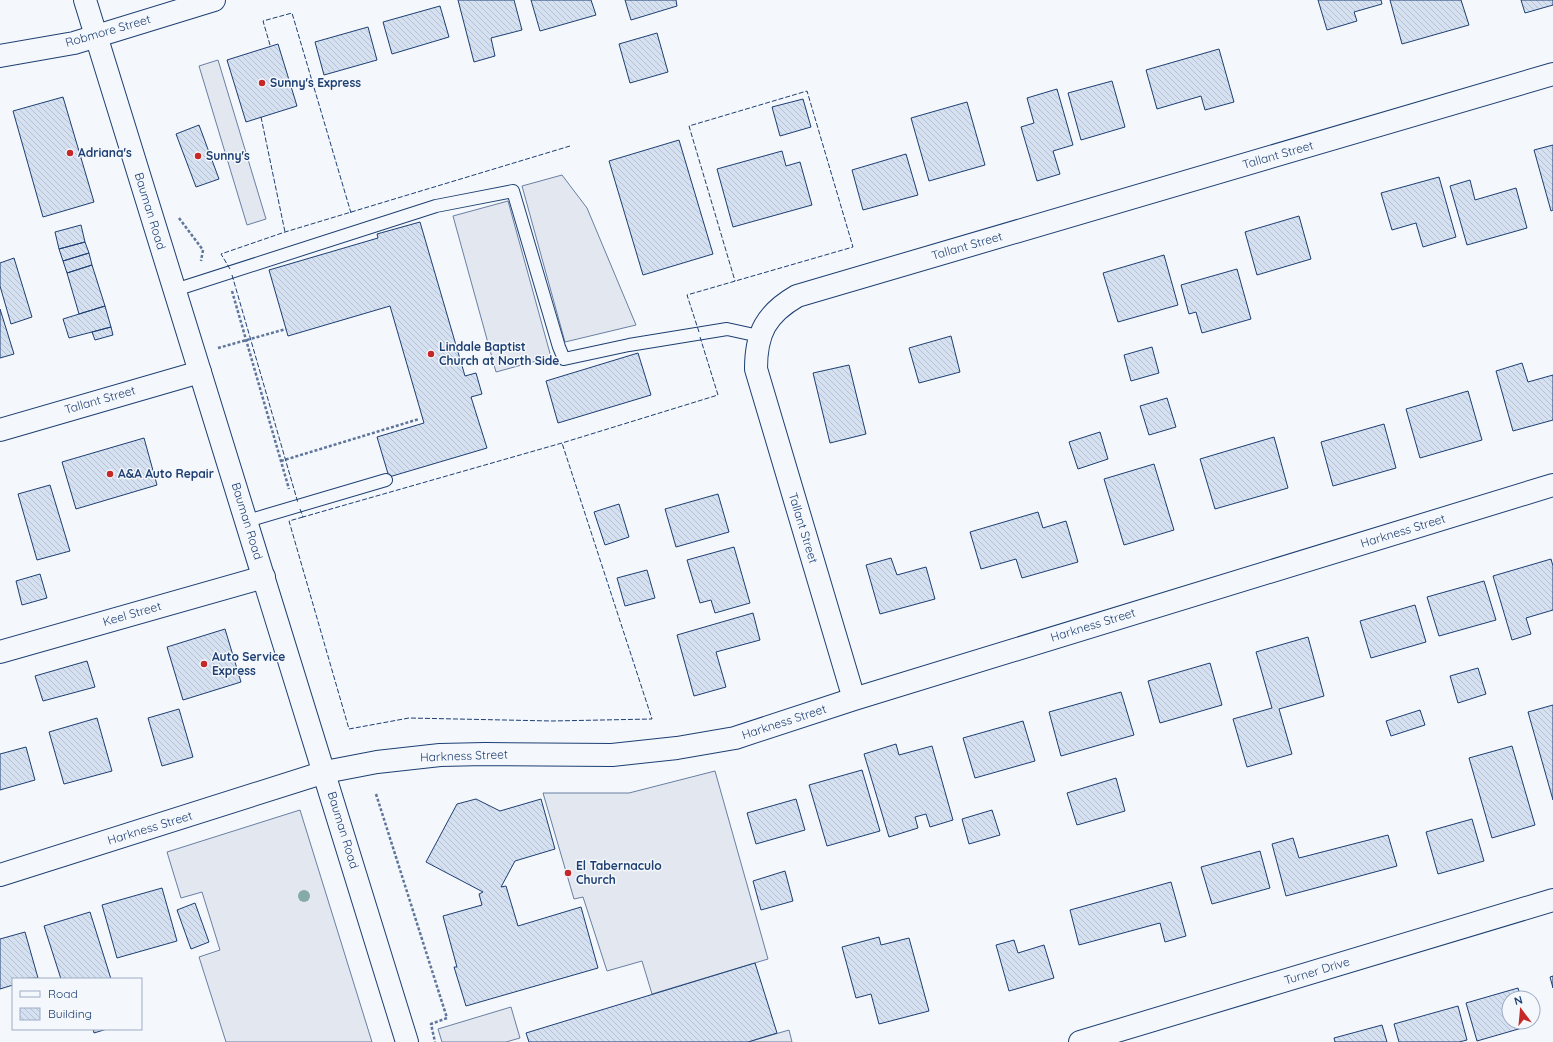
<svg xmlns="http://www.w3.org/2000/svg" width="1553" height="1042" viewBox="0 0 1553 1042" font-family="Quicksand,sans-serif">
<defs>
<pattern id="building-back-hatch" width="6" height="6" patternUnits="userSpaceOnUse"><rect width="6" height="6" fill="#d5e0f0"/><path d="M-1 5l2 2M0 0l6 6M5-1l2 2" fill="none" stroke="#b6c1d1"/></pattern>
</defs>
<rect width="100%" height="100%" fill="#f4f7fb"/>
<path fill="#e3e8f0" stroke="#687fa3" d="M218,60l48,159 -19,6 -48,-159z
M562,175l25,33 49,117 -71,17 -43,-156z
M508,201l43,156 -55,15 -43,-156z
M715,771l53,188 -116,35 -10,-33 -35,10 -24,-74 -9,2 -31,-106h86z
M300,810l72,232h-146l-27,-85 21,-7 -18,-58 -21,6 -14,-46z
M511,1007l9,31 -14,4h-64l-4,-13z
M789,1030l3,12h-44z"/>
<path fill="url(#building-back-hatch)" stroke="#1d3f73" d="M458,0h56l8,30 -31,8 4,18 -21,6z
M531,0h60l5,15 -56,16z
M625,0h51l1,6 -46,14z
M1318,0h63l1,4 -28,8 3,9 -30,9z
M1390,0h71l8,25 -67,19z
M1521,0h32v5l-28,8z
M440,6l9,31 -57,17 -9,-32z
M368,27l9,33 -53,15 -9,-33z
M657,33l11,39 -38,11 -11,-39z
M278,44l19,62 -51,16 -19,-62z
M1219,49l15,53 -29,8 -4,-14 -44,13 -11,-39z
M1112,81l13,46 -44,13 -13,-47z
M1057,89l16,56 -20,6 7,23 -23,7 -16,-54 13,-4 -7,-25z
M63,97l31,105 -51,15 -30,-106z
M803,99l8,28 -31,9 -8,-29z
M967,102l18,63 -56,16 -18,-63z
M199,125l20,54 -23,8 -20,-53z
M679,140l34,114 -70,21 -34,-114z
M1553,145v65l-2,1 -17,-61z
M782,151l4,15 14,-4 12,43 -79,22 -16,-58z
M906,154l12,41 -55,15 -11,-40z
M1439,177l17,60 -33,10 -7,-24 -24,7 -11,-37z
M1470,180l5,20 41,-12 11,40 -60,17 -17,-59z
M1299,216l12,43 -54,16 -12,-43z
M420,222l45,154 11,-3 6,21 -11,3 16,51 -98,29 -12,-40 47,-14 -34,-117 -102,30 -19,-66 109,-32 -1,-4z
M81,225l4,17 -26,7 -4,-17z
M85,242l4,11 -26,8 -4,-12z
M89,253l3,12 -25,8 -4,-12z
M1164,255l14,50 -60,17 -15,-49z
M14,258l18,59 -21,7 -11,-38v-23z
M92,265l13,41 -26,8 -12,-41z
M1237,269l14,50 -49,14 -6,-21 -7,2 -8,-29z
M105,306l6,21 -42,11 -6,-19z
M0,309l14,45 -14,4z
M111,327l2,8 -18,5 -3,-8z
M951,336l9,36 -41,11 -10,-35z
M1152,347l7,26 -28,8 -7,-26z
M638,353l13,42 -93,28 -12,-42z
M1522,363l6,19 25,-7v45l-40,11 -17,-60z
M849,365l17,69 -36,9 -17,-70z
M1468,391l14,49 -62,18 -14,-49z
M1167,398l9,29 -27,8 -9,-29z
M1384,424l12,44 -63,18 -12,-44z
M1100,432l8,27 -30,10 -9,-27z
M1274,437l14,51 -73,21 -15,-50z
M144,438l13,47 -81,24 -14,-47z
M1154,464l20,66 -50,15 -20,-66z
M50,485l20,66 -33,9 -19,-66z
M718,494l11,38 -53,15 -11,-38z
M619,504l10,33 -24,8 -11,-33z
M1038,512l5,16 23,-7 12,41 -56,16 -6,-19 -35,10 -11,-37z
M734,547l16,56 -35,10 -4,-13 -11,3 -13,-43z
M891,558l6,17 29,-8 9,32 -55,15 -14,-49z
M1551,559l2,7v44l-27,8 5,16 -19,6 -19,-64z
M647,570l8,28 -30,8 -8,-28z
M40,574l7,24 -25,7 -6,-24z
M1484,581l12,39 -57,16 -12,-39z
M1415,605l11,37 -55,16 -11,-37z
M753,613l7,27 -44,12 10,35 -32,9 -17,-61z
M225,629l16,53 -58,18 -16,-53z
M1308,637l16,59 -45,13 13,45 -45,13 -14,-48 39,-11 -16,-56z
M87,661l8,26 -52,14 -8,-25z
M1210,663l12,42 -62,18 -12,-42z
M1478,668l8,26 -28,9 -8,-27z
M1121,692l13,43 -73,21 -12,-44z
M1553,705v95l-25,-88z
M179,709l14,48 -31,9 -14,-48z
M1420,710l5,15 -34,11 -5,-15z
M97,718l15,53 -48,13 -15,-52z
M1023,721l12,40 -60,17 -12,-40z
M896,744l3,11 33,-9 21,74 -23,7 -4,-13 -11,3 3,11 -29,9 -25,-83z
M1512,746l23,79 -43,13 -23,-80z
M26,747l9,33 -35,10v-36z
M862,770l18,61 -53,15 -18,-61z
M1116,778l9,33 -48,14 -10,-32z
M476,799l24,12 41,-12 14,50 -40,12 -14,26 5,-1 12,40 63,-19 17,61 -132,38 -12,-39h3l-14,-51 39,-11 -3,-11 4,-2 -57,-30 31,-58z
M796,799l9,31 -49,14 -9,-31z
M992,810l8,25 -31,9 -7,-25z
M1472,819l12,42 -46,13 -12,-42z
M1388,835l9,31 -111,30 -14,-52 21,-6 6,20z
M1260,851l10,37 -58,16 -11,-37z
M785,871l8,30 -32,9 -8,-29z
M1171,882l15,54 -21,6 -5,-19 -81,22 -9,-35z
M162,888l15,53 -60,17 -15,-53z
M195,903l14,39 -18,7 -14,-39z
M90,912l21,67h-50l-17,-53z
M25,932l13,46 -25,1v6l-13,4v-50z
M879,937l2,8 28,-7 20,73 -50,13 -8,-30 -15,4 -14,-51z
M1014,940l4,13 26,-8 10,33 -45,13 -13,-46z
M755,963l22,70 -29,9h-219l-3,-9z
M1553,976v12l-3,-11z
M1518,988l3,10h-12v24h18l2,4 -52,15 -11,-38z
M1458,1006l9,34 -8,2h-60l-5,-18z
M1382,1025l5,17h-52l-1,-4z
M93,1029h14l-13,4z"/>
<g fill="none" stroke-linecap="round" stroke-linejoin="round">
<g stroke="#1d3f73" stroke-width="14">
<path id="service" d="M175,290l261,-84 77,-15 46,156 5,12 65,-14 98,-16 32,7
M247,521l139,-41"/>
</g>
<g stroke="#1d3f73" stroke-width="24">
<path id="minor" d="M0,56l74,-13 140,-43
M0,430l200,-58
M0,652l264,-75
M854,699l-98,-330c0,-36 10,-55 41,-73l756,-222
M0,875l325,-103 52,-10 63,-7 45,-1 127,1 65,-7 58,-10 119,-39 699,-214"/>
</g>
<g stroke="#1d3f73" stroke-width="24">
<path id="tertiary" d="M85,0l322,1042
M1080,1042l473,-142"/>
</g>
<path stroke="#5e769c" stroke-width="2.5" stroke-dasharray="3 2" stroke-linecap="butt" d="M179,218l24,32 -2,11
M232,291l57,198
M218,348l68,-19
M281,461l138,-42
M376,794l71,224 -16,6 4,18"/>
<use href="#service" stroke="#f4f7fb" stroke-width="12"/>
<use href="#minor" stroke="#f4f7fb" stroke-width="22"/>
<use href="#tertiary" stroke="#f4f7fb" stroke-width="22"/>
<path stroke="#1d3f73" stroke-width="1" stroke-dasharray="5 2" stroke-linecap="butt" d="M270,45l-7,-24 29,-8 59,200
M261,117l24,115
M230,269l-9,-15 64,-22 285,-86
M232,275l66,228
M699,332l-12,-37 166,-48 -46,-156 -118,35 46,155
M300,509l3,8 259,-74 156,-48 -18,-58
M303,517l-14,4 60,208 60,-11 143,3 100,-2 -90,-276"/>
</g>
<circle fill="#86aba6" cx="304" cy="896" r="6"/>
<g fill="#c62828" stroke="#f4f7fb" stroke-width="1.5">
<circle cx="262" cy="83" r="4"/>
<circle cx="70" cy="153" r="4"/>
<circle cx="198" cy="156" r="4"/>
<circle cx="431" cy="354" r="4"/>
<circle cx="110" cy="474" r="4"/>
<circle cx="204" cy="664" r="4"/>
<circle cx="568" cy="873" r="4"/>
</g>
<g text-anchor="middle" stroke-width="3" stroke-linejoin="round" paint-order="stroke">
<g font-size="12" fill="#1d3f73" stroke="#f4f7fb">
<text transform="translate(108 31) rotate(-16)" y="4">Robmore Street</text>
<text transform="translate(1278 155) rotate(-16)" y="4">Tallant Street</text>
<text transform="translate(150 211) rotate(73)" y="4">Bauman Road</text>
<text transform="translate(967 246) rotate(-16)" y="4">Tallant Street</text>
<text transform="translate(100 400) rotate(-16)" y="4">Tallant Street</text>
<text transform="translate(247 521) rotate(73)" y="4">Bauman Road</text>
<text transform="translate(803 528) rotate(73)" y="4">Tallant Street</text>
<text transform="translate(1403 531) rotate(-17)" y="4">Harkness Street</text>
<text transform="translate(132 614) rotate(-16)" y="4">Keel Street</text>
<text transform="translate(1093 625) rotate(-17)" y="4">Harkness Street</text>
<text transform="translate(784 722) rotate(-18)" y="4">Harkness Street</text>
<text transform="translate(464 756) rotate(-2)" y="4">Harkness Street</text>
<text transform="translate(150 828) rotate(-17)" y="4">Harkness Street</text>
<text transform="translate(343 830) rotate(73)" y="4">Bauman Road</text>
<text transform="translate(1317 971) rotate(-17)" y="4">Turner Drive</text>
</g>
<g font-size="12" font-weight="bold" fill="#1d3f73" stroke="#f4f7fb" text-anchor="start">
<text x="270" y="87">Sunny's Express</text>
<text x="78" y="157">Adriana's</text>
<text x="206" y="160">Sunny's</text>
<text x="439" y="351">Lindale Baptist<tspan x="439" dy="14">Church at North Side</tspan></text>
<text x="118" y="478">A&amp;A Auto Repair</text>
<text x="212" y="661">Auto Service<tspan x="212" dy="14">Express</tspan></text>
<text x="576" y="870">El Tabernaculo<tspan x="576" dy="14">Church</tspan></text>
</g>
</g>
<rect x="12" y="978" width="130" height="52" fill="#f4f7fb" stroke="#9eadc5"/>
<rect x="20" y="991" width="20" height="6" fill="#f4f7fb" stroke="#9eadc5"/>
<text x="48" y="998" font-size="12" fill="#1d3f73">Road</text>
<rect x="20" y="1008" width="20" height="12" fill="url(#building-back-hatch)" stroke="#9eadc5"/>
<text x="48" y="1018" font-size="12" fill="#1d3f73">Building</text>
<g transform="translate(1521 1010) rotate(344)"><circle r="19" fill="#f4f7fb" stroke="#9eadc5"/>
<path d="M0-3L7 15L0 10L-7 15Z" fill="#c62828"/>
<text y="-6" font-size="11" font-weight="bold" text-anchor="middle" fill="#1d3f73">N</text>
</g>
</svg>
